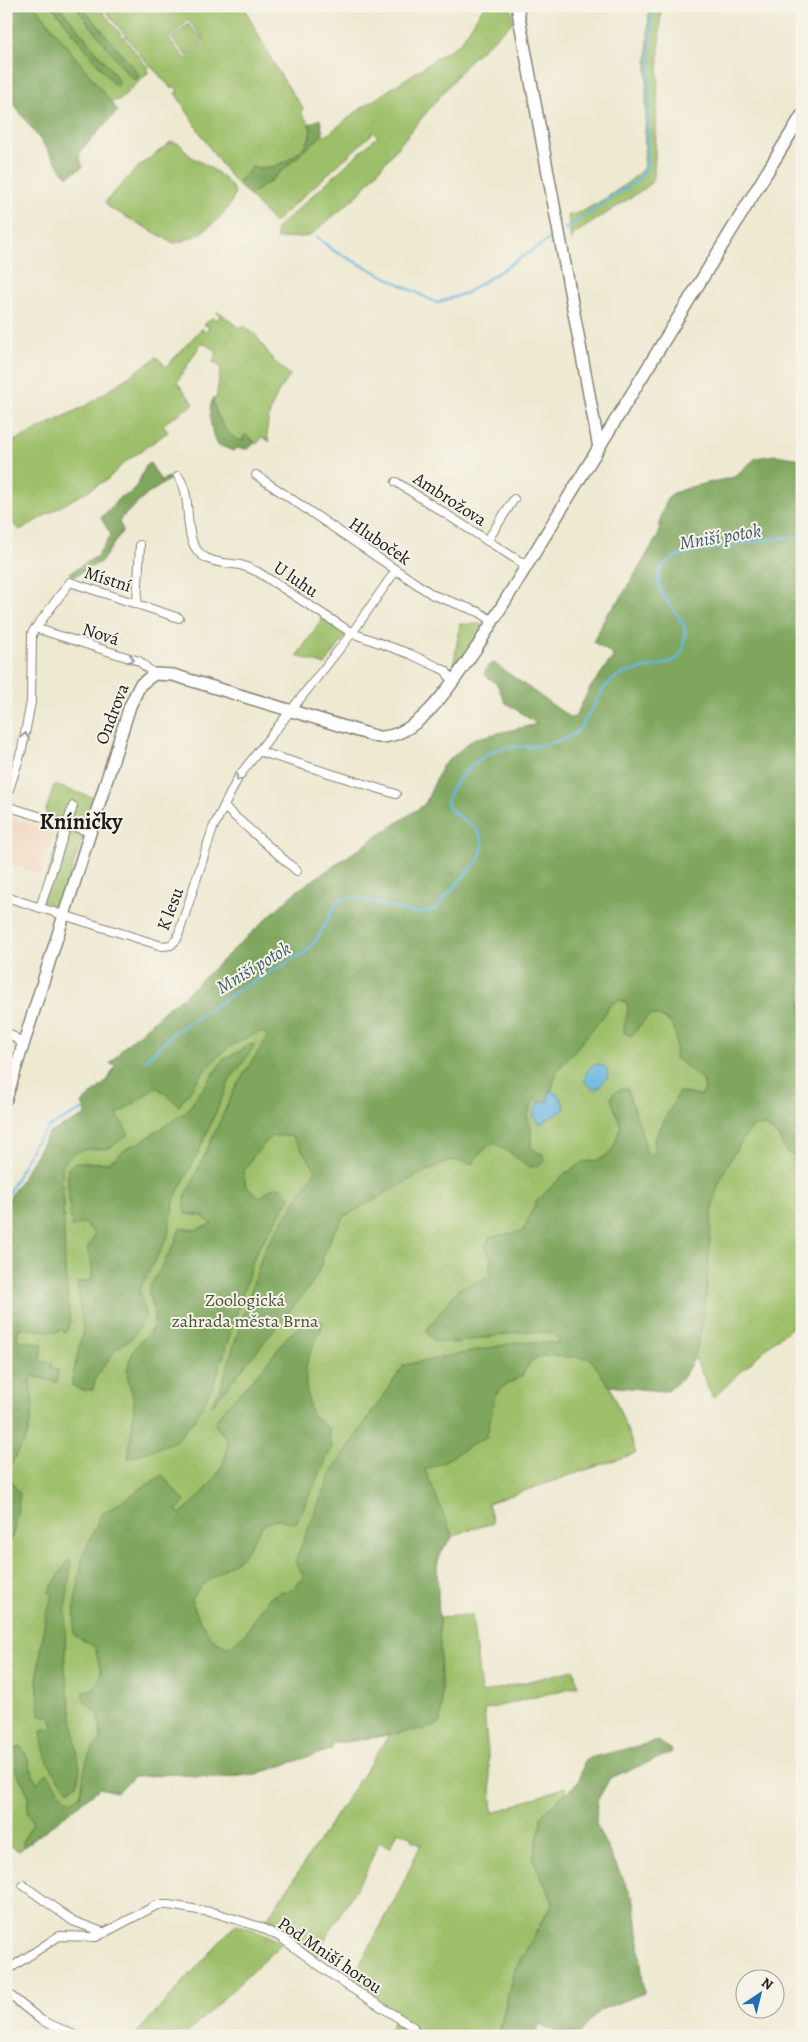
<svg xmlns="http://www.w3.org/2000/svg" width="808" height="2042" viewBox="0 0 808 2042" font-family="Alegreya,serif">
<rect width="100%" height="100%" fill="#f7f3e8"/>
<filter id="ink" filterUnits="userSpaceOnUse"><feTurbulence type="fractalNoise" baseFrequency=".02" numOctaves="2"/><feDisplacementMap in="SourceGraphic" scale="10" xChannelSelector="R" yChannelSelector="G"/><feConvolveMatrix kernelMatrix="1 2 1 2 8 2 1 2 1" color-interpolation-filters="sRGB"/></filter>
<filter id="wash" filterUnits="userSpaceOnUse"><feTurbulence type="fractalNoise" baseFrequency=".0096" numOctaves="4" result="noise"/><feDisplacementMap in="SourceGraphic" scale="20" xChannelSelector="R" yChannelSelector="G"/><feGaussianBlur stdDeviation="1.12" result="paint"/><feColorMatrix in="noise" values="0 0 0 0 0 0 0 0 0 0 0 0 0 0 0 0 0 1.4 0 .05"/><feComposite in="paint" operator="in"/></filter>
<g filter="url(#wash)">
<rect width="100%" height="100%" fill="#eee9d1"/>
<path fill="#f2d5bd" d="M11,818l44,14 -14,42 -35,-11v-30z"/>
<path fill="#9dbf69" stroke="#5c6e42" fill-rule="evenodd" d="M35,6h17l65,81 1,-2 -59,-79h16l53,67 11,2 -58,-69h17l50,62v5l-29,27 -9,2z
M102,6h142c17,36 35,70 59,102l-2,5c4,5 10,11 10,17 0,17 -24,34 -39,37 -6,2 -13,1 -20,0l-15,17c-25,-28 -41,-60 -62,-91l3,-2 -3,-5 -3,3 -28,-30zM188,20l18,21 -20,18 -17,-19z
M484,6h27l2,16 -43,38 -112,135 -48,41 -33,3 -1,-10 102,-93 -4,-4 -100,91 -25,-28 19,-12 55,-49 3,2 30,-24 105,-70z
M649,6h12l-7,173 -7,8 -74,48 -2,7 -3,-27c15,1 68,-35 76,-48z
M188,24l16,16 -17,16 -15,-17z
M171,142c13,0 12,10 21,15 15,9 35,19 43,35 -5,23 -38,48 -61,51l-64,-35 -5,-6 33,-35z
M219,312l19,15h7l10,7 19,27 17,15c-13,9 -31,53 -21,66l-8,-5 -5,7 -5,-5c-3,1 -9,3 -12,2 -13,-2 -27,-31 -27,-43l3,1 5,-32 -8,-5 4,-10 -15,-10 -25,40 17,22 -31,20 5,8 -43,30 -17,17 -88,51 -14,-13v-72l83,-41 68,-47 9,10 36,-39v3h5l2,-5 -5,-1 9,-8v3l5,-1 2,-3 -3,-3z
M322,619l25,15 -22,31 -28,-9z
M460,624h21l2,6 -25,36 -4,-4z
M54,785l41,13 -9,28 -41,-13z
M60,828l23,8 -23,71 -21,-6 23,-71z
M626,968l176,176v176l-28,21 -61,57 -18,-40 -14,20 -14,13 -57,-5 26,67 -148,50 5,20c-12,4 -31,7 -41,15 -21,18 -17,54 -14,79l34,-2 9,78 93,-23 4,16 -94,24 9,103 72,-26 1,5 -25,24v8l-8,35 20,43 -40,71 -15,63h-113l10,-17 -46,-35 47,-86 25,-54 -10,-4 1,-3 -14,-6 -7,16 -12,-5 -14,32 -42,68 -8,18 -52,-35 126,-190 -57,9v5l-76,25 -35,4 -48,-4 -39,3 -17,15 -17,-4 -81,63 -13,-8v-639l43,-71 38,-18 -2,-3 91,-66z
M236,1924l27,9 19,10 -98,93h-50z"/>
<path fill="#7ea65d" stroke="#4d613c" d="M6,6h29l83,105 -37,39 -2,6 4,11 -16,10 -61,-84z
M52,6h7l55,67 5,10 -1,3h-3z
M75,6h6l56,66 2,4 -2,3h-3l-6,-5z
M320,119l3,15 -55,49 -19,12 -12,-11 15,-17c7,1 14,2 20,0 16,-4 46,-24 37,-43z
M213,398c0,14 16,45 31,42l-1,-3 3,-2 9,8 -7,6 -11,-1 -4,3 -17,-7c-5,-12 -9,-34 -3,-46z
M775,455l27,4v700l-16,-7 -8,-16 -13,-10h-11c-18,20 -37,53 -41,80 -7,41 1,174 -51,185l-53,-5 -19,-28 -49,-2 -10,5 -9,15 -18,10 -9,9 -8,41 -44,26 -18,8 28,67 -10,12 -6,15 5,143 -2,15 -6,5 -102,17v5l-76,25 -35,4 -48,-4 -39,3 -17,15 -17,-4 -76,59 -2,-5 11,-19 -5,-10v-19l-12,-23v-23l5,-1c8,10 9,24 16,36l10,-10 16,22 8,6 9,-5c5,-22 3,-41 21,-56l-2,-25 -17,-17 2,-7 11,-3 6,-15 -6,-26 -21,-12 1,-32 8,-48 18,-40 61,-40 23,27 -9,8 5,4c20,-18 49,-45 46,-75l-13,-15 9,-14 41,-43 24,-31 24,-21 11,7c-3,14 -11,24 -15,37 -6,17 0,38 3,55l17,14 4,20 -36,75 -20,-4 -13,6 -20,31 -42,30 -10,13 8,20 14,21 15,8 17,-14 24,-36 13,-7 10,-1 12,-13 -9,-16 37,-90 72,-106 115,-23 41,1 -7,-10 -29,-2 -69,12 -21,-2 -8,-10 32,-42 33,-13 -2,-9 3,-8 -7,-10 5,-12 33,-6 13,-29 27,-27 20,-13 15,-2 8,-4 7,-8 8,-22 -10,-27 3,-6 10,-5 3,1c6,19 17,43 19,64l5,3 3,-2v-14l25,-48 22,4 4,-7 -2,-9 -28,-22c2,-24 3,-41 -26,-43l-18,21 -7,-3c-1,-11 6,-19 3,-30l-7,-3 -9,4 -8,13 -46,54 -9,31h-8l-4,-5 -9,19 4,12v18l6,6 6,2 2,7 -6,5 -9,1 -36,-25 -15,12 -6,10 -21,-4 -30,13 -77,43 -13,19 -16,42 -10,14 -95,116 11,-24 42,-133 52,-80 -24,-34h-20l-17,18 -12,18 3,14 14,11 14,-10 9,1 8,8 -36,58 -39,125 -21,40 -19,22 -48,18c2,-18 5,-36 6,-54 0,-12 -9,-27 -6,-39 9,-39 39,-22 20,-76l27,-47 5,-15 15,2 17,-6 -10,-8 -17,-2v-16l50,-110 33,-52 -7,-4c-43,13 -57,40 -82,74l-22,-19 -40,28 12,19 -21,15h-21l-13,4 -12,12 3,104 5,55 -4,8 -6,-3 -1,3 -40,-4 -2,12 26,4 -3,17 12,2 -1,6 7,1 -1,12 -24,-6 -3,6 3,25 -6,30 -17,29 2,17 8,11 -6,37 -8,20v-347l43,-71 38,-18 -5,-12 25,-22 9,-16 -6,-1 14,-17 47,-42 11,-7 113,-106 130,-88 17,-38 31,-27 64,-15 -32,-22 -8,-18 -13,-10 4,-8 6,-3 77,55 4,-1 15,-29 23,-31 -2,-4 -18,-11 14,-28 13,-15 39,-65 2,-19 7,-18 5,-4 21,-7 40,-9 22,-19z
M150,463l11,18 7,-4 2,2 -22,15 -27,24 -2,4 4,8 -21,31 -29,16 -3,-4 27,-17 14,-21 -10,-17 19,-21 9,-3 8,-9 9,-19z
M252,1044l3,1 -25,35 -32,73 -23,44 -8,42 -28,50 7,28 -14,21 -15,10 -21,29 -3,13h-12l-10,-5 12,-56 -6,-46 15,-3v-16l-5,-14 8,-16 -10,-11 -14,4 -4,-57 9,-8 32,1 24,-18 9,-3 46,-31 36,-51z
M69,1559l2,6 -5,38 -1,66 15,102 -3,13 -7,6c-21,-19 -26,-32 -29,-60l12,-2 -2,-12h-11l-3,-36 8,-61 8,-25 -5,-2z
M658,1741l14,9 -1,3 -61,25 -13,23 -1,24 39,78 9,90 -44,17 -21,24 -24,-2 -16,-7 -4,11h-36l14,-63 40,-71 -20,-43 8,-35v-8l38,-35 6,-22z"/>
<path fill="#67b6e1" stroke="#42697e" d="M599,1064l8,5 1,7 -10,12 -5,1 -8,-7c1,-9 3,-17 14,-18z
M550,1090l10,6 5,13 -25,15 -7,-9 6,-13h9z"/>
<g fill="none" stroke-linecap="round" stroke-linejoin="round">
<path stroke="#67b6e1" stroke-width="2.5" d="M565,229l73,-49 9,-11 5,-163
M317,237l17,14 103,52 29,-10 87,-56
M146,1060l28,-27 68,-45 64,-36c16,-15 22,-38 35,-54l12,-1 62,17 19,-4 44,-49c23,-43 -45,-39 -28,-69 9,-16 27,-34 44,-41 12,-5 28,-4 41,-5 11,-2 26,-4 36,-10 20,-14 23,-44 43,-57 19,-13 46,-9 64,-21 5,-4 5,-8 6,-13 0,-5 2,-11 1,-16 -4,-18 -36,-36 -24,-60 1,-3 8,-9 11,-11 10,-6 118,-23 130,-21
M6,1198l28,-54 15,-17 33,-17"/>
</g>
</g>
<g filter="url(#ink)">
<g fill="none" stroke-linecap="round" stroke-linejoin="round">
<g stroke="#858276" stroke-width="10">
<path id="street" d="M256,475l177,120 46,17 14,9
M178,476c18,23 0,66 28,82 12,6 22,5 34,7 6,1 12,5 18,7l94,61 58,21 28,13 8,4 6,11
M396,482l131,84
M487,541l27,-42
M70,582l109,36
M137,604l3,-59
M35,628l104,33 15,13
M258,751l138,43
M6,799l16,-50 9,-47 1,-69 38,-51
M6,806l85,26
M224,807l73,64
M6,897l156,49 9,-1 6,-6 36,-111 26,-52 113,-143 44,-63
M40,908l33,-102
M6,1031l17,13
M23,1885l50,36 32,12
M6,1971l53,-35 37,1 61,-32h12l47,8 44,14 20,10 62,45 71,45 4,9
M6,1992l35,28 35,16"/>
</g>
<g stroke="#858276" stroke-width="14">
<path id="secondary" d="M517,6l82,442
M6,1099l124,-393 10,-21 14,-11 19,1 205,62c42,2 77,-59 99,-90l325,-532"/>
</g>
<use href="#street" stroke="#fff" stroke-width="8"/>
<use href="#secondary" stroke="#fff" stroke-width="11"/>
</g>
<defs><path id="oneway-chevron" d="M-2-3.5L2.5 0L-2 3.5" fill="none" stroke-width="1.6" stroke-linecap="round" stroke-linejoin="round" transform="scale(1.25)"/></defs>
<g stroke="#999">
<use href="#oneway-chevron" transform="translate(131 659) rotate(18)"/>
<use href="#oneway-chevron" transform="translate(25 736) rotate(-79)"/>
<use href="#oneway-chevron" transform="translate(239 778) rotate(121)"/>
</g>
</g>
<g text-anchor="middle" stroke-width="4" stroke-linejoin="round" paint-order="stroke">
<g font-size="18" fill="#1c1c1c" stroke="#f7f3e8">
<text transform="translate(450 499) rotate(33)" y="6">Ambrožova</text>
<text transform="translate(380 541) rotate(34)" y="6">Hluboček</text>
<text transform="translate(108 579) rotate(18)" y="6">Místní</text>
<text transform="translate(296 579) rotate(34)" y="6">U luhu</text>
<text transform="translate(101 634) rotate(18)" y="6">Nová</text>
<text transform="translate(112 714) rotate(-69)" y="6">Ondrova</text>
<text transform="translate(170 909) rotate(-69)" y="6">K lesu</text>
<text transform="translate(330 1955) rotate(34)" y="6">Pod Mniší horou</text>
</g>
<g font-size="18" fill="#495537" stroke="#f7f3e8">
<text x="245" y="1306">Zoologická<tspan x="245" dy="21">zahrada města Brna</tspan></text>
</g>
<g font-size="19" font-style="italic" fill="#3a5a6b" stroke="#f7f3e8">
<text transform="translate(720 536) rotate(-9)" y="7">Mniší potok</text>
<text transform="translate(253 967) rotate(-31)" y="7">Mniší potok</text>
</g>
<g font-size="22" font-weight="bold" fill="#1c1c1c" stroke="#f7f3e8">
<text x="81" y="829">Kníničky</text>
</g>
</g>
<rect width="808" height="2042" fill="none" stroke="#f7f3e8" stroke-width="25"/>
<g transform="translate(760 1994) rotate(35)"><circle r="24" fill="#f7f3e8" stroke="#9f9d96"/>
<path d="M0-4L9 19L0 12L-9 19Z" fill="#1f6fb2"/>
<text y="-8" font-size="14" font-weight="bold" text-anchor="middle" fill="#1c1c1c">N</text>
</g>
</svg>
